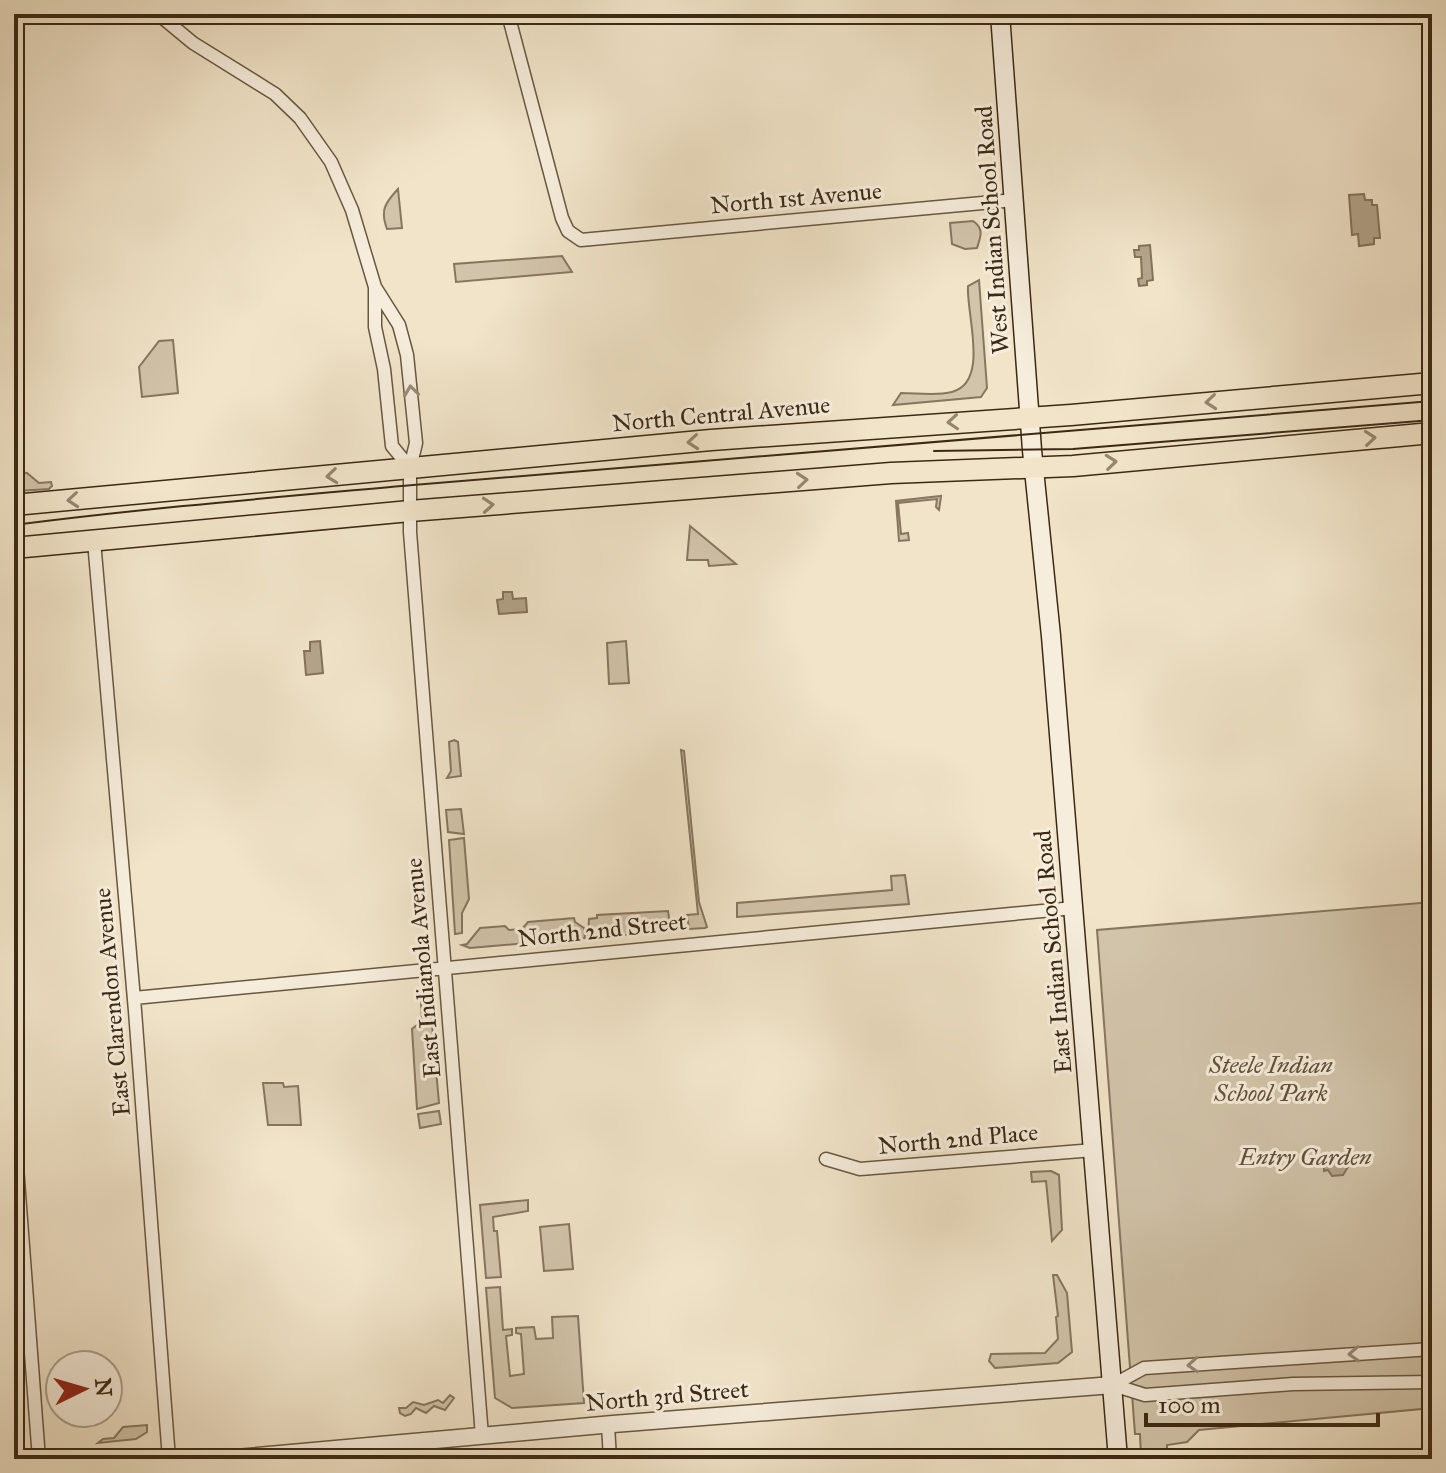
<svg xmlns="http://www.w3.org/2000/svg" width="1446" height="1473" viewBox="0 0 1446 1473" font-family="'IM FELL Great Primer',serif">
<rect width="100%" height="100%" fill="#f1e4c9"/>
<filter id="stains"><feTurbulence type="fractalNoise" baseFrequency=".0025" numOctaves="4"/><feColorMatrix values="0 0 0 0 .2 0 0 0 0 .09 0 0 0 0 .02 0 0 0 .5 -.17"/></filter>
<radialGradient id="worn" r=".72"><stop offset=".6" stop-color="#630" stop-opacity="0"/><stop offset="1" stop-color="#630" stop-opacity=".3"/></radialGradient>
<path fill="#d2c4aa" stroke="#86765f" stroke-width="2" d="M398,189l4,39 -15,1c-7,-19 -2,-26 11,-40z
M973,221c12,8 7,17 4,27l-12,1 -13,-5 -2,-21z
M562,256l10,16 -116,10 -2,-18z
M979,280l8,108 -6,9 -88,8 8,-12c16,0 36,3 51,-1 38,-10 14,-78 16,-106z
M173,340l5,53 -36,4 -3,-30 20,-26z
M14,472l13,1 12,10 12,-1 1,4 -3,3 -31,2 -4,-6z
M941,496l-2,14 -3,-3 1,-8 -39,4 3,31 7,-1 1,7 -10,1 -3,-40z
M690,526l46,38 -27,2 -1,-6h-21z
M626,641l3,42 -20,1 -2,-41z
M454,740l4,2 3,34 -14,2 4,-7 -2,-29z
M681,750l3,1 15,151 8,25 -2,1 -16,1 -2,-14 11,-1z
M461,809l3,25 -16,-2 -2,-22z
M464,838l5,61 -7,14v20l-7,1 -6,-94z
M905,875l4,29 -172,13v-14l155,-13 -1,-14z
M1432,902v506l-233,22 -12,12 -20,3v10l-26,2 -1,-23h-5l-38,-504z
M668,911l3,20 -83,7 1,-19 8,-1v-3z
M574,918l1,4 9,6 1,10 -115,10 -8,-3 5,-1 13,-16 25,-2 4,4 13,-1 6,-7z
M430,1001l9,102 -22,6 -5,-80 10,-8 -1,-19z
M263,1083h20l1,4 14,-1 3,39h-33z
M439,1111l2,13 -21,4 -2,-14z
M1051,1171l8,4 3,55 -10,11 -6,-60 -14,1 -1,-10z
M528,1200v11l-35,6 1,14h3l4,46 -15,1 -6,-73z
M569,1224l4,45 -29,2 -4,-44z
M1053,1275h4l10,18 5,59 -14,11 -63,5 -6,-7 2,-7 54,-1 13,-14 -2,-22 2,-1z
M500,1287l3,43 9,-1v6l-6,1 4,40 14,-2 -3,-40 -5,-1v-5l18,-1 2,12 17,-1 -1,-21 26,-1 6,87 -72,5 -17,-10 -9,-110z
M450,1395l4,3 -9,12 -11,-4 -8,7 -10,-5 -5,6 -6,2 -5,-3 -1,-5h7l7,-6 11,3 14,-5 5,3z
M147,1425v7l-11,7 -38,4 5,-4 11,-1 9,-11z"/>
<path fill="#b3a48b" stroke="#83735b" stroke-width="2" d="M1364,194l1,6h7v5h5l3,33h-6v6l-15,2 -1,-12 -6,1 -3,-40z
M1150,245l3,35 -6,1v4l-8,1 -1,-7 4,-1 -1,-21h-6l-1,-7h5v-4z
M503,592h9l1,7 13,-1 1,14 -28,2 -2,-14 6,-1z
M320,641l3,32 -17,2 -2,-24h6v-9z
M1332,1154l1,4 15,2v7l-5,8 -11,1 -4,-6 -4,1v-9z"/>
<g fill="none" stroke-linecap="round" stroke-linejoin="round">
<g stroke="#685841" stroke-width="15">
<path id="minor" d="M158,14l35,29 82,51 25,24 31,44 21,48 23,77v40l9,42 8,77 18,22
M508,14l54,204 6,13 13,9 434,-40
M375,287l24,38 8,30 9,88 -6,25v64l72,904
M94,541l41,470 34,448
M134,998l940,-90
M14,1127l25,332
M826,1159l34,10 234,-19
M1113,1385l31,-17 288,-19
M1113,1385l32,10 148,-11 139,-2
M608,1425l2,34"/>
</g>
<g stroke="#685841" stroke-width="19">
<path id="tertiary" d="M225,1459l388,-35 500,-39"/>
</g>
<g stroke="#3b2914" stroke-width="21">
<path id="secondary" d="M1000,14l32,436 19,186 67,823"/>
</g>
<g stroke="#3b2914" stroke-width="23">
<path id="primary" d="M14,505l697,-65 360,-25 361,-32
M14,548l396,-37 481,-38 182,-7 359,-33"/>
</g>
<use href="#minor" stroke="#f6eddc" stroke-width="12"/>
<use href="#tertiary" stroke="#f6eddc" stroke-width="16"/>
<use href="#secondary" stroke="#f6eddc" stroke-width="18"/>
<use href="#primary" stroke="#f1e4c9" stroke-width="20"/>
<path stroke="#3b2914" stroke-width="2" d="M934,451l139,-2 359,-29
M14,525c132,-17 266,-28 399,-40 339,-31 679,-57 1019,-84"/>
</g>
<defs><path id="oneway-chevron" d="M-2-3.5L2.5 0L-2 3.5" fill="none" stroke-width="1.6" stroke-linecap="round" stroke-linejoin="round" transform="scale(2)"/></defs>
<g stroke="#988b78">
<use href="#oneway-chevron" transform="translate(411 391) rotate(-97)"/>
<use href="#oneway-chevron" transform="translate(1354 1354) rotate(177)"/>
<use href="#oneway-chevron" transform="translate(1193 1365) rotate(176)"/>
</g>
<g stroke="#96866e">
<use href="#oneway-chevron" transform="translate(1211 402) rotate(175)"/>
<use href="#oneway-chevron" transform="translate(953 422) rotate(176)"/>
<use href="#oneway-chevron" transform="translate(1370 438) rotate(-5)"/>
<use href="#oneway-chevron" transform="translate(693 442) rotate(175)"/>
<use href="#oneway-chevron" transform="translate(1111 462) rotate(-6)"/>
<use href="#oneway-chevron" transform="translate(332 476) rotate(174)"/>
<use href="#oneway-chevron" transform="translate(802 480) rotate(-5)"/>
<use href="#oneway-chevron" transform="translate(73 500) rotate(175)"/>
<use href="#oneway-chevron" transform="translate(488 505) rotate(-4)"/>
</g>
<g text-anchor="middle" stroke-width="6" stroke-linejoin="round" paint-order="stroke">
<g font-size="24" fill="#3b2914" stroke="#f6eddc">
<text transform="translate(796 198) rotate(-5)" y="8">North 1st Avenue</text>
<text transform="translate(992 230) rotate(-94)" y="8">West Indian School Road</text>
<text transform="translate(721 414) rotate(-5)" y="8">North Central Avenue</text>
<text transform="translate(602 930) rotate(-6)" y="8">North 2nd Street</text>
<text transform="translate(1053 952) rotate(-95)" y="8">East Indian School Road</text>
<text transform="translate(423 968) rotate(-95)" y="8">East Indianola Avenue</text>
<text transform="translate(112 1002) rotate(-95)" y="8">East Clarendon Avenue</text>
<text transform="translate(958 1139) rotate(-5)" y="8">North 2nd Place</text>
<text transform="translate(667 1396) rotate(-5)" y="8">North 3rd Street</text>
</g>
<g font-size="24" font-style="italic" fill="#61503a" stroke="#f6eddc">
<text x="1271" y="1073">Steele Indian<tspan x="1271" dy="28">School Park</tspan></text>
<text x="1305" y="1165">Entry Garden</text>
</g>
</g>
<rect width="1446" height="1473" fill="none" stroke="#f1e4c9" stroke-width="48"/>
<rect x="16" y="16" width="1414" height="1441" fill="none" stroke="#3b2914" stroke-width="4"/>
<rect x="24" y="24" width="1398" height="1425" fill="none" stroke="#3b2914" stroke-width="2"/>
<g transform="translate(84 1389) rotate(85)"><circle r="38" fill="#f6eddc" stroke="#ab9f8c" stroke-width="2"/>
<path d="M0-6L14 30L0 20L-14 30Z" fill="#8f2418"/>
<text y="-12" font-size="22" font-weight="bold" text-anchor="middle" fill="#3b2914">N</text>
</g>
<path d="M1146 1413v12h232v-12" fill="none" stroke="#3b2914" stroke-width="4"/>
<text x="1158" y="1413" font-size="24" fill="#3b2914" stroke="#f6eddc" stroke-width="6" paint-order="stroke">100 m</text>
<rect width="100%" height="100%" filter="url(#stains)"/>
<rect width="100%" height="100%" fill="url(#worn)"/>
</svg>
